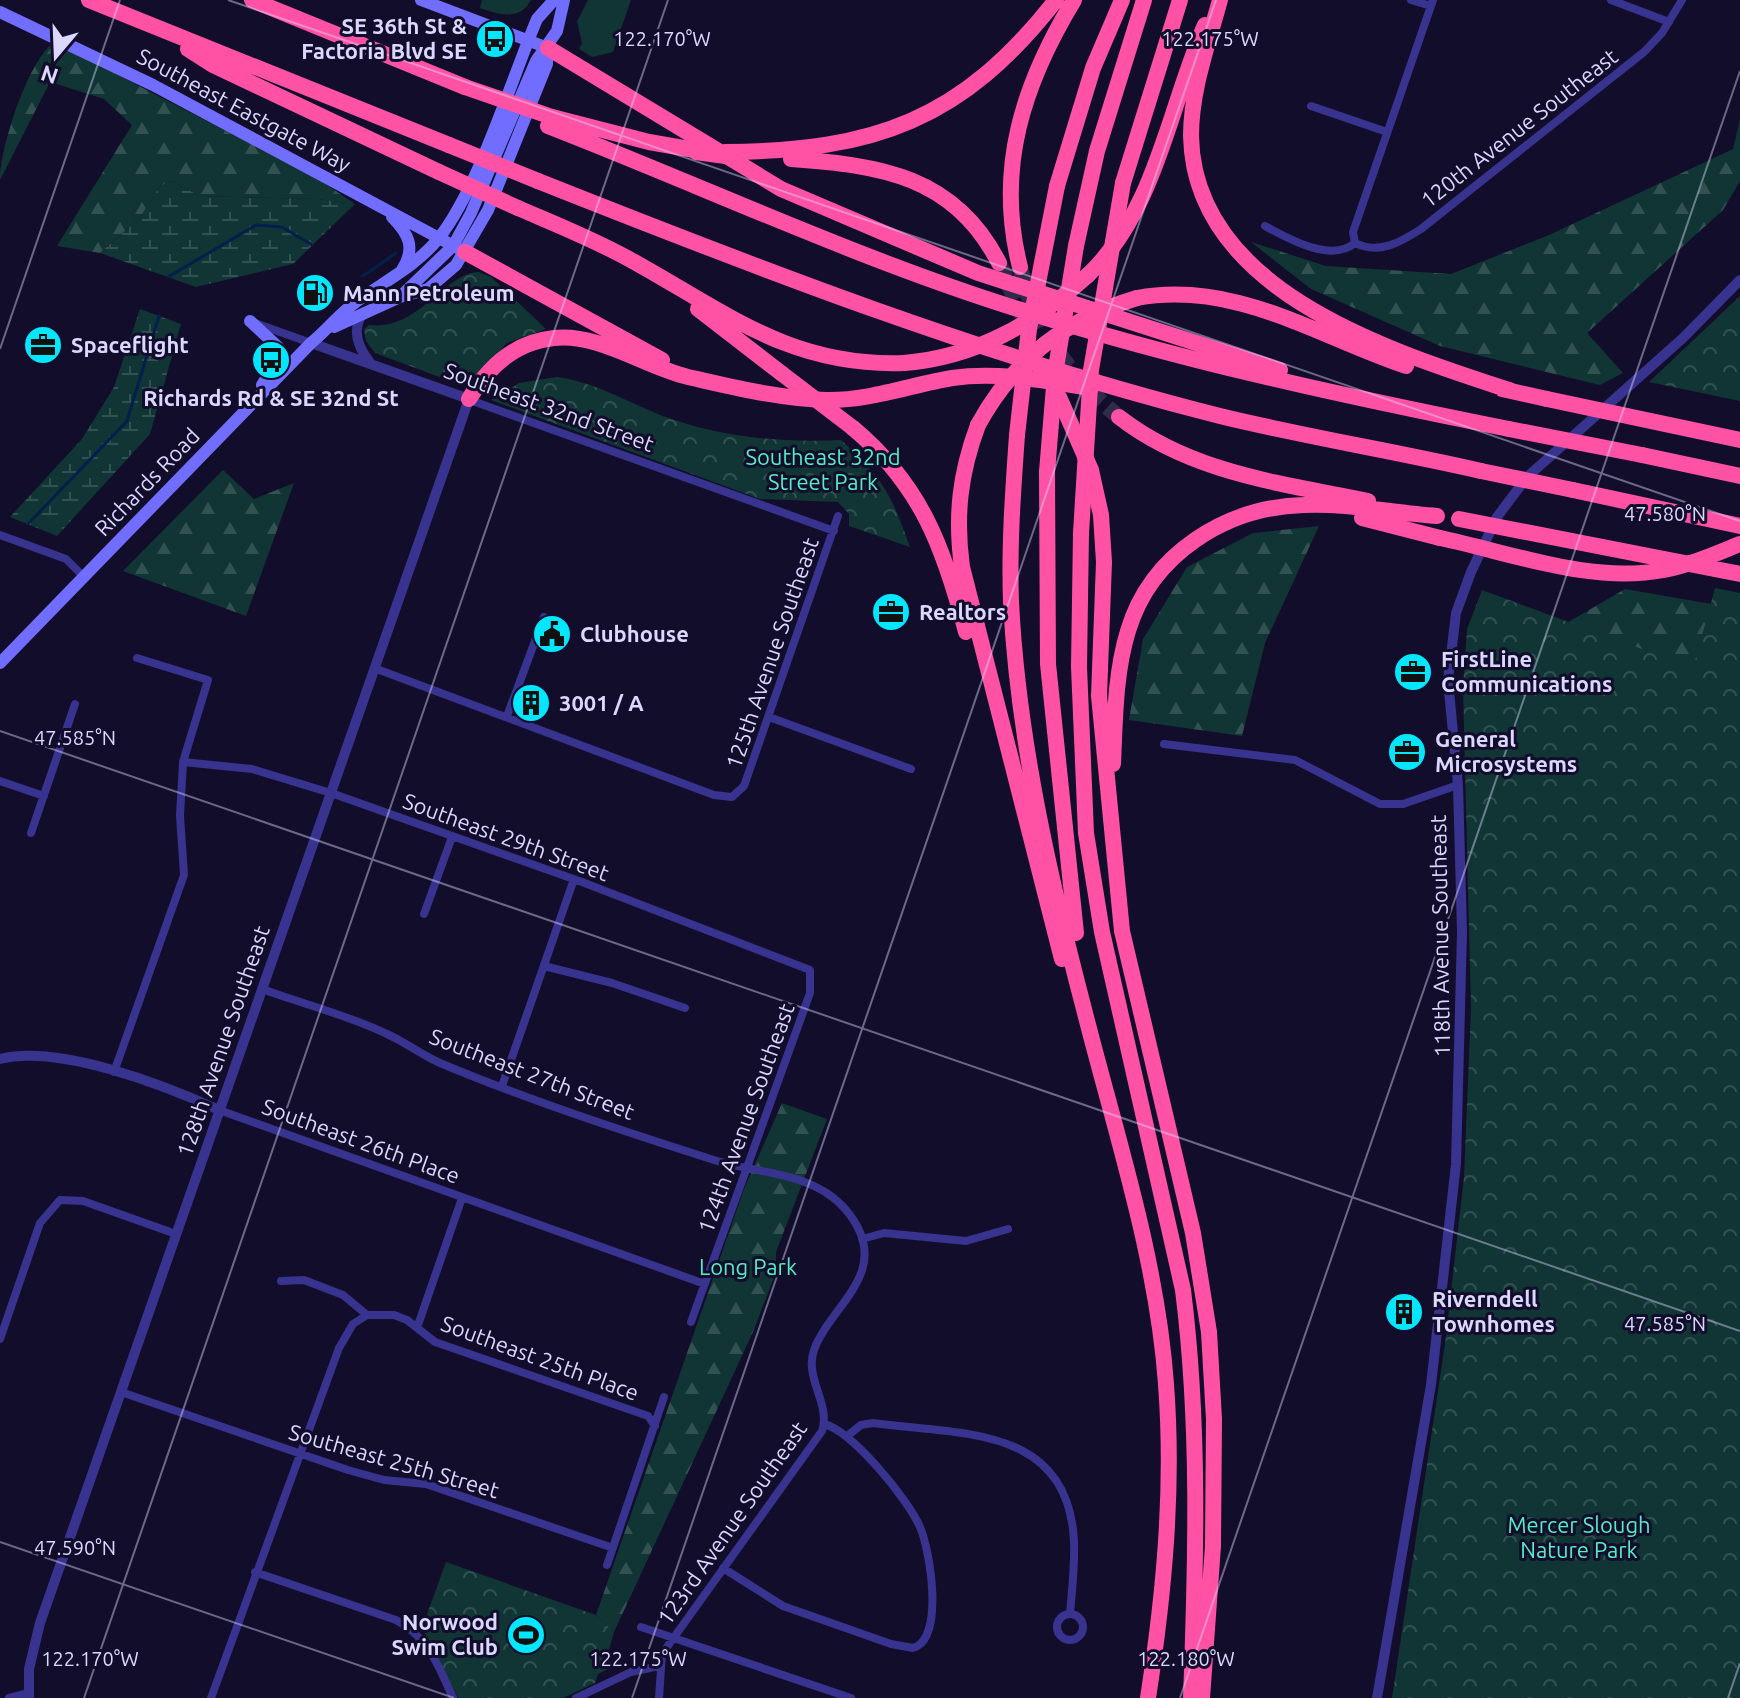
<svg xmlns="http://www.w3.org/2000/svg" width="1740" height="1698" viewBox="0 0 1740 1698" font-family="Ubuntu,sans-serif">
<defs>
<pattern id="forest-firs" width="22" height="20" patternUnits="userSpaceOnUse" patternTransform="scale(2)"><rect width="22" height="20" fill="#103534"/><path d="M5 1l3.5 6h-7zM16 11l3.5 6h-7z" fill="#325252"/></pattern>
<pattern id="wetland-marsh" width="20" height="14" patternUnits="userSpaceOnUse" patternTransform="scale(2)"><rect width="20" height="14" fill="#103534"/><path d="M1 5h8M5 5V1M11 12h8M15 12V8" fill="none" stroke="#325252"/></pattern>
<pattern id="park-crowns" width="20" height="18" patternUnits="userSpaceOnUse" patternTransform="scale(2)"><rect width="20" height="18" fill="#103534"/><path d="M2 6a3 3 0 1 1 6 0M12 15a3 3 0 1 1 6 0" fill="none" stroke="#325252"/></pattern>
</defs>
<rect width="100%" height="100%" fill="#120d2a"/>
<path fill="#103534" d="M482,0h49c-12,22 -32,14 -51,8z
M588,0h43l-18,52 -21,5 -13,-8 3,-6 -5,-22z"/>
<path fill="url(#forest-firs)" d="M52,44l33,14 232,120 38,26 -37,-5 -119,-3 -26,-15 -13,5 -20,32 -40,35 -43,-7 75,-121 -28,-26 -54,-17 -50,98c0,-32 27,-116 52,-136z
M1740,119v62l-17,29 -136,123 36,40 -23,12 -160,-39 -129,-57 -60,-47 75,24 125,8 98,-39 184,-86z
M223,470l31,29 40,-16 -48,133 -123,-45z
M1319,526l-54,117 -23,93 -113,-16 14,-81 44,-72 66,-34z
M1625,589l115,20v79l-72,-3 -110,-57z
M782,1103l45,16 -51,133v20l-23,60 -139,300 -18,-17 148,-426z"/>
<path fill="url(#wetland-marsh)" d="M173,181l26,15 119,3 37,5 -62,60 -97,23 -96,-34 40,-35 20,-32z
M140,309l41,15 -31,110 -93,102 -47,-19 72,-78 32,-52z"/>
<path fill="url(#park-crowns)" d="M479,272l12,5 55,52 -39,14 -35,39 -11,3 -86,-32 -9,-12 -2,-12 5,-4c50,6 75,-52 110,-53z
M1740,296v105l-91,-19z
M557,377c37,5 69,24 103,38 59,22 119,28 181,25 42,38 50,54 69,107l-61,-21v-12l-11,-12 -78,-3 -269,-99 28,-17z
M1715,588l25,5v1105h-348l53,-354 19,-167 7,-169 -8,-321 4,-58 15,-39 211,78z
M446,1562l150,53 18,17 -6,22 4,13 -14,7 -3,9 -32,15h-105l-36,-70z"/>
<path fill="#051f4c" d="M528,1616l13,5 -13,29 -10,-3v-14l7,-1z"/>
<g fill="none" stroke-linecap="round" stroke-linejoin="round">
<path stroke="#051f4c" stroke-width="3" d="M363,276l33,-23
M168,277l88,-52 26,2 30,18
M28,524l99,-103 32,-105"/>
<path stroke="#302b4a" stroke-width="16" stroke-dasharray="16 8" stroke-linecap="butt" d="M999,263l25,56
M1020,267c14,61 51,111 99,150"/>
<path stroke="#37338e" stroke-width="8" d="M1411,0l20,6
M1611,0l58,22
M1311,106l76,26
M1265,226c24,13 66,37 90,17
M1355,243c24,12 46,-1 66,-14l223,-177 18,-19 20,-33
M1355,243l-2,-11 80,-232
M255,323l56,20
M470,400l364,131
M0,535l66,24 17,17
M374,668l340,127 18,2 12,-11 94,-270
M507,716l37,-99
M769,717l142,52
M1164,744l131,16 85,44h23l55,-19
M183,762l69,7 79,24 251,89 228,88v23l-119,329
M0,781l44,15
M31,833l44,-129
M424,914l28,-77
M544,966l68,17 73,25
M262,989c41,15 86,26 125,45 18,8 35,21 53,29 88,37 183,68 274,97 51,16 113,11 143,66 28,51 -28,82 -43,124 -10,28 17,54 8,81l-160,223 -3,44
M114,1072l70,-197 -4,-59 3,-54 25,-82 -71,-22
M502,1086l72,-207
M219,1110l486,174
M862,1239l22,-6 82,8 42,-12
M281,1281l23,-1 39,15 24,20h27l13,5 28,22 213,74 7,10
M418,1325l44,-127
M0,1339l40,-116 20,-23 23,1 93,33
M121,1392l227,78 36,10 42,4 187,64
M847,1436l14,-11 12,-2c86,12 195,1 201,118 1,24 -2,49 -4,73
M607,1565l57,-168
M723,1568l60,38 108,38 22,4c32,-9 17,-98 7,-121 -12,-28 -68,-96 -96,-103
M255,1572l141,48c33,18 42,45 57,78
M1057 1627a13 13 0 1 1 26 0a13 13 0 1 1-26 0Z
M641,1627l210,71
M9,1698l20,-5
M211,1698l128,-350 14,-24 14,-9
M576,1698l55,-26 28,-6"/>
<path stroke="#37338e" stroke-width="10" d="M362,315c-10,15 -4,32 7,46
M0,1059c59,-15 164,26 219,51
M29,1698v-29l11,-46 429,-1224 -158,-56
M1377,1698l54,-313 25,-221 6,-232 -4,-147 -10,-105 8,-67 15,-41 26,-55 30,-40 156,-139 57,-58"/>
<path stroke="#716eff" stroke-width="12" d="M421,0l127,48
M0,12l153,73 312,167
M392,217c17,17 24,31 10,53
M403,294l50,-48 18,-33 65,-152 21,-30 7,-31
M250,321l28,26 -2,15 -14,23
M334,327l66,-30 28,-8 28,-24 32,-55 59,-146 1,-16
M0,663l311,-320c16,-13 29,-30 45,-41 29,-21 60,-36 83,-64 41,-53 71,-155 98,-219l17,-19"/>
<path stroke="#ff52a5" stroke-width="16" d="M89,0l360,145
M252,0l213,87
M1220,0c-12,44 -29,90 -29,136 3,155 199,215 321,255
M548,48l233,141 197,84 302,97
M188,49l25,16 226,107
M552,117l97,25 57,10
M548,126c157,61 312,134 473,184 160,51 323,86 488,119
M725,152c150,-1 237,-32 331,-152
M791,159c89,6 164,17 208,104
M538,181c224,89 448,176 682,235 86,21 174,35 261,55
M1123,183l57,-183
M1057,186l36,-118 29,-68
M518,208c37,16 75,31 111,51 95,52 160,108 275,104
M1076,246l21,-95 47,-151
M465,252l197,108
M1020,267c-25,-98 3,-183 54,-267
M1088,275c68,-64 81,-168 117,-250
M1137,298c98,-18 180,38 269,68
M698,309l83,64
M1502,389l45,10
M1059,397l32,73 10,45 3,47 -5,134 23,235 71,302 16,99 5,87 -1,127 -11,152
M469,399c19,-32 46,-57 85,-61 45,-5 91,29 134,39 45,10 92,22 138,23 42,1 85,-15 126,-22 47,-7 93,3 139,10
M1119,417c72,56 161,66 249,84
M978,425c-18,48 -23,91 -16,142l100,392
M853,428c68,57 91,120 113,204
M1017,435c-4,56 -8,111 -6,167 7,138 39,278 74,411 31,122 72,245 81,371 8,106 -2,210 -18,314
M1642,455l98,21
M1047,472l1,192 28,269
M1573,490l167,36
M1362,518l78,20
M1081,533l-2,134 7,166 16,99 81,358c17,135 13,272 8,408
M1113,764c2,-44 2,-91 15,-133 23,-77 98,-124 176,-126 43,-2 89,8 133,11"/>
<path stroke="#ff52a5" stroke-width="16" d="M465,87l87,30
M449,145l89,36
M696,152l44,6
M439,172l79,36
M904,363c73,-6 131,-40 184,-88
M781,373l72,55
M1547,399l193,41
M978,425c36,-66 88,-106 159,-127
M1509,429l133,26
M1017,435l12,-106 28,-143
M1481,471l92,19
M1047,472l8,-98 21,-128
M1459,519l281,55
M1081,533l10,-163 32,-187
M1440,538c72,15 150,46 224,32 26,-5 51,-16 76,-26"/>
</g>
<path fill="none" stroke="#dbd7ff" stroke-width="2" stroke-opacity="0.45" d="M228,0l1512,521M0,349l120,-349M0,731l1740,600M0,1542l454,156M84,1698l584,-1698M632,1698l584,-1698M1180,1698l560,-1627M1728,1698l12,-35"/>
<defs>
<g id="bus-disc" transform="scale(2)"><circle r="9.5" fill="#03e6ff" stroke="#120d2a"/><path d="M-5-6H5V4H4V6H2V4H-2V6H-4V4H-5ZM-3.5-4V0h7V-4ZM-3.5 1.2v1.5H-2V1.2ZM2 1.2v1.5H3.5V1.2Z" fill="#111"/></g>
<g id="fuel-disc" transform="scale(2)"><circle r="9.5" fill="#03e6ff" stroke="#120d2a"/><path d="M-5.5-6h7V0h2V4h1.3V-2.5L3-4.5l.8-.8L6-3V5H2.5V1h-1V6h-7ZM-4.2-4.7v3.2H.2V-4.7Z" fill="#111"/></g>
<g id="office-disc" transform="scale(2)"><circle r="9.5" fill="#03e6ff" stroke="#120d2a"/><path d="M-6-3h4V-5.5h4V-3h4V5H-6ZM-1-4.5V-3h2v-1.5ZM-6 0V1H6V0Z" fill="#111"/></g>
<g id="civic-disc" transform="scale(2)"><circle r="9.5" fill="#03e6ff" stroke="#120d2a"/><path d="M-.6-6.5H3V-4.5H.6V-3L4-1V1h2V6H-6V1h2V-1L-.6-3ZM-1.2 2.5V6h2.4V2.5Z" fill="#111"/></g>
<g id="building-disc" transform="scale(2)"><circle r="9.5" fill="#03e6ff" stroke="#120d2a"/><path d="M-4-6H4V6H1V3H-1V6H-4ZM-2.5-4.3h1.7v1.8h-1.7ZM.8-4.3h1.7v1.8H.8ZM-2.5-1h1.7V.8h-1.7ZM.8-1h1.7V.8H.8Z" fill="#111"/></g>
<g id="stadium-disc" transform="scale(2)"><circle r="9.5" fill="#03e6ff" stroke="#120d2a"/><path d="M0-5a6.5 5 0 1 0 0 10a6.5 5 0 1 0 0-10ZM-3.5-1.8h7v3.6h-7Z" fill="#111"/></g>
</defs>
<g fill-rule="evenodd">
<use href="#bus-disc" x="495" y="39"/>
<use href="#fuel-disc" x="315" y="293"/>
<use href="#office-disc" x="43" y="345"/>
<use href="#bus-disc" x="271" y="360"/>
<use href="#office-disc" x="891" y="612"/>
<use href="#civic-disc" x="552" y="634"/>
<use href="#office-disc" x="1413" y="672"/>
<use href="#building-disc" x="531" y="703"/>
<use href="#office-disc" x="1407" y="752"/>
<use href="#building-disc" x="1404" y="1312"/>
<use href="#stadium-disc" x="526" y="1635"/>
</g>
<g text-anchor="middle" stroke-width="6" stroke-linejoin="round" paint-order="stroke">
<g font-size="22" font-weight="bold" fill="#dbd7ff" stroke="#120d2a" text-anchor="start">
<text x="467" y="34" text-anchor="end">SE 36th St &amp;<tspan x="467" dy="25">Factoria Blvd SE</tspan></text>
<text x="343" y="301">Mann Petroleum</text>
<text x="71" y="353">Spaceflight</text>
<text x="271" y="406" text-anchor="middle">Richards Rd &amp; SE 32nd St</text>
<text x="919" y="620">Realtors</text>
<text x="580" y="642">Clubhouse</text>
<text x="1441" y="667">FirstLine<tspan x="1441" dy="25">Communications</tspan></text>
<text x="559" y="711">3001 / A</text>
<text x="1435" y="747">General<tspan x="1435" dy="25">Microsystems</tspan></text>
<text x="1432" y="1307">Riverndell<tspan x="1432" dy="25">Townhomes</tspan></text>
<text x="498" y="1630" text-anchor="end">Norwood<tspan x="498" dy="25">Swim Club</tspan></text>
</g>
<g font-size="22" fill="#dbd7ff" stroke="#120d2a">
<text transform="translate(244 110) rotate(28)" y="8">Southeast Eastgate Way</text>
<text transform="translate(1519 128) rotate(-38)" y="8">120th Avenue Southeast</text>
<text transform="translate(549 407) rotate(20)" y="8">Southeast 32nd Street</text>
<text transform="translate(147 482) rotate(-46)" y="8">Richards Road</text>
<text transform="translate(772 653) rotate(-71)" y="8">125th Avenue Southeast</text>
<text transform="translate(506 837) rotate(20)" y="8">Southeast 29th Street</text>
<text transform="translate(1440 936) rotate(-91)" y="8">118th Avenue Southeast</text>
<text transform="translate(223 1041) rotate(-71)" y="8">128th Avenue Southeast</text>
<text transform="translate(532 1074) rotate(21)" y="8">Southeast 27th Street</text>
<text transform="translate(746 1118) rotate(-70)" y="8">124th Avenue Southeast</text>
<text transform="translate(361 1141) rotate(20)" y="8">Southeast 26th Place</text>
<text transform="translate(540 1358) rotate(20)" y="8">Southeast 25th Place</text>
<text transform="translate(394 1461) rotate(16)" y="8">Southeast 25th Street</text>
<text transform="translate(732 1523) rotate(-55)" y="8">123rd Avenue Southeast</text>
</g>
<g font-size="22" fill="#55edc7" stroke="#120d2a">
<text x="823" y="465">Southeast 32nd<tspan x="823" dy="25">Street Park</tspan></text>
<text x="748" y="1275">Long Park</text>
<text x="1579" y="1533">Mercer Slough<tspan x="1579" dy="25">Nature Park</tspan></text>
</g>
</g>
<g font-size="20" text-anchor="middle" fill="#dbd7ff" stroke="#120d2a" stroke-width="6" stroke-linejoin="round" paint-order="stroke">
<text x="662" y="46">122.170°W</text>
<text x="1210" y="46">122.175°W</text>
<text x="1665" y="521">47.580°N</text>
<text x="75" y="745">47.585°N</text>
<text x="1665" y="1331">47.585°N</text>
<text x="75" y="1555">47.590°N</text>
<text x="90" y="1666">122.170°W</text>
<text x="638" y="1666">122.175°W</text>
<text x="1186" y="1666">122.180°W</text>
</g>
<g transform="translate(56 56) rotate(199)" stroke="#120d2a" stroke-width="6" paint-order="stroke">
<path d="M0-6L14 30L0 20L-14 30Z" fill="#dbd7ff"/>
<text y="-12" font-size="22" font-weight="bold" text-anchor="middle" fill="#dbd7ff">N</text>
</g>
</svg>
